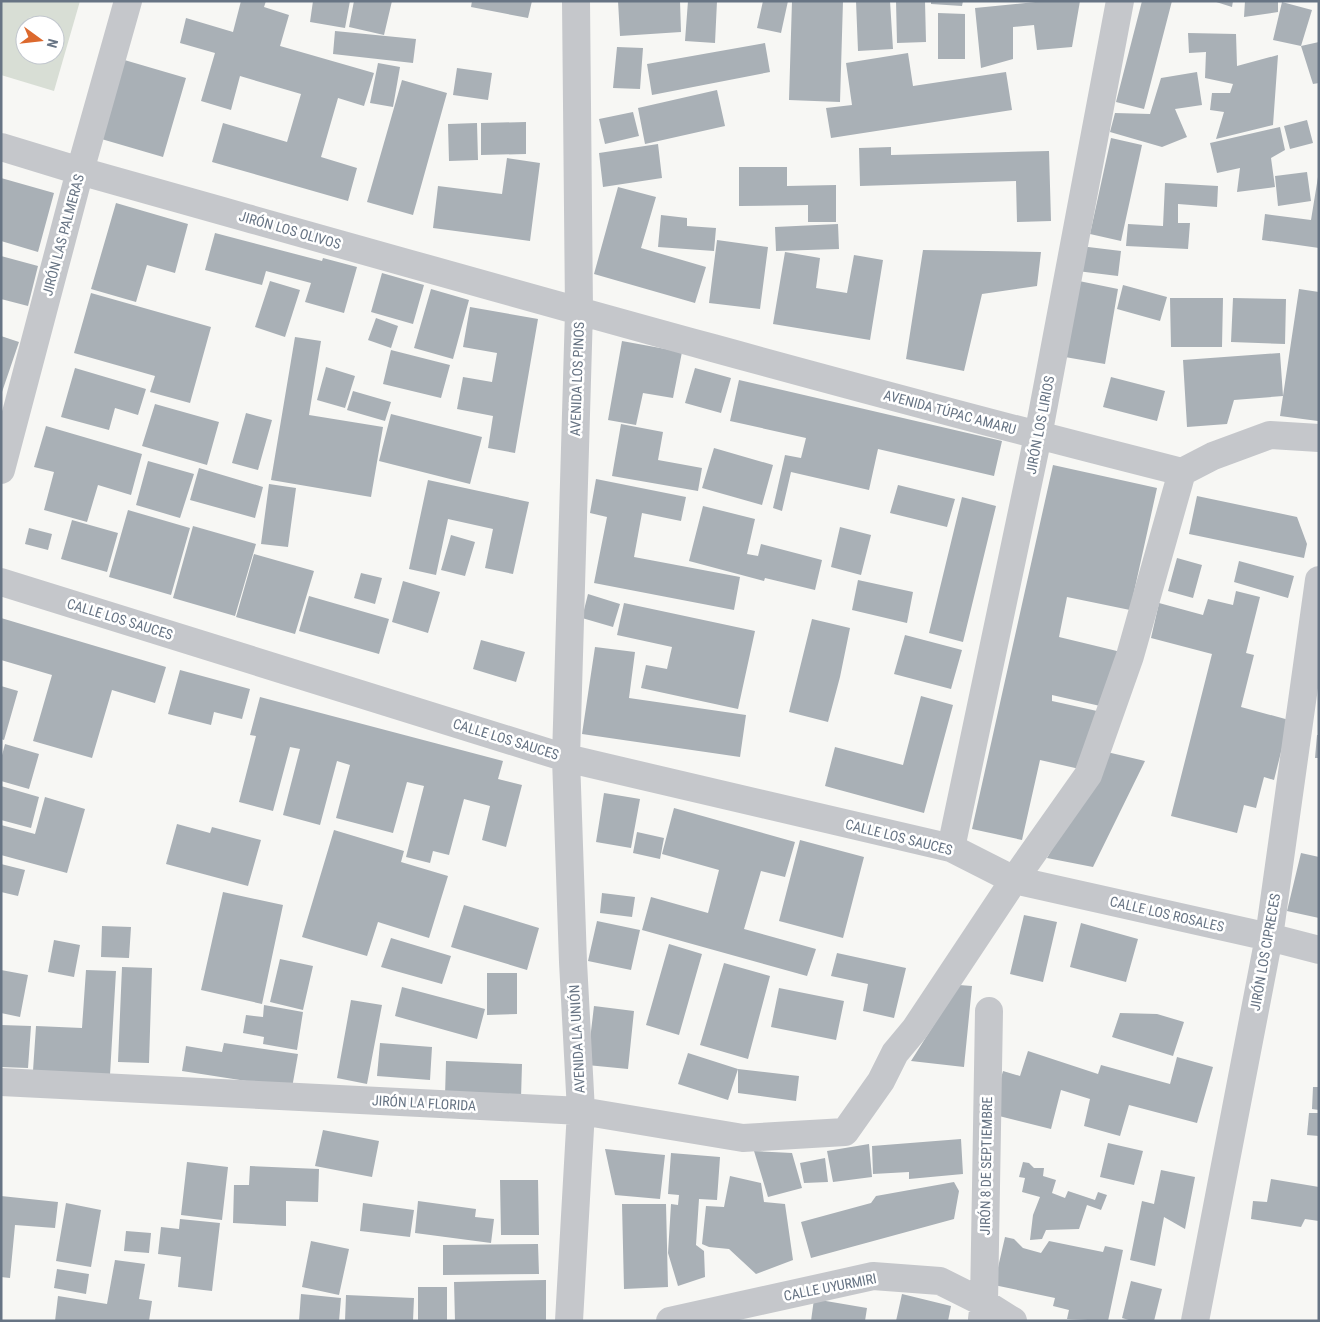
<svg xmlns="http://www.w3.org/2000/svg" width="1320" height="1322" viewBox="0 0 1320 1322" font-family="'Roboto Condensed',sans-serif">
<rect width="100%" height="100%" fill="#f7f7f4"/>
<path fill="#d8ded5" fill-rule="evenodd" d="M1,1h79l-26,90 -53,-16zM25,25h30v30h-30z"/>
<path fill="#a9b0b6" d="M241,1h25l-2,6 25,8 -9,31 94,27 -10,33 -26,-8 -17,59 36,11 -9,33 -136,-39 11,-39 64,19 14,-48 -61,-18 -9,34 -30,-9 14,-48 -35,-10 6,-25 47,14z
M313,1h37l-5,27 -35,-6z
M354,1h38l-8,34 -35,-8z
M472,1h60l-4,17 -57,-11z
M618,1h62l1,31 -61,4z
M688,1h29l-2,42 -30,-2z
M763,1h25l-7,32 -24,-5z
M792,1h51l-3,101 -51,-2z
M856,1h34l3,48 -35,2z
M896,1h29l1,41 -29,1z
M931,1h32l-1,5 -31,-2z
M1045,1h35l-8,46 -35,3 -3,-25 -21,2v32l-32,9 -6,-60z
M1142,1h30l-28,108 -28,-7z
M1213,1h20l-1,6z
M1245,1h33v11l-34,5z
M1282,2l30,8 -11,36 18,-4v41l-6,1 -12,-38 -28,-6z
M938,13l27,1v45h-27z
M335,31l81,8 -3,24 -80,-9z
M1188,33l48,1 1,32 41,-11 -5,70 -57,14 8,-27 -14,-2 2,-17h18l3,-9 -28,-6 1,-26 -17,1z
M765,43l5,29 -118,23 -5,-31z
M617,47l26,1 -3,41 -27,-1z
M908,53l5,33 93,-14 6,38 -181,28 -5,-30 26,-3 -6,-42z
M121,59l65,19 -23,79 -65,-19z
M378,63l22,4 -7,40 -23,-4z
M457,68l35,5 -4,27 -35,-5z
M1197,72l5,33 -27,4 12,28 -25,10 -52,-15 5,-19 35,1 11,-36z
M402,80l45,13 -34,122 -46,-13z
M717,90l8,36 -80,18 -7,-36z
M633,112l6,24 -34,8 -6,-25z
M1307,120l6,23 -23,6 -6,-23z
M526,122v32l-45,1v-32z
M477,123l1,37 -29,1 -1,-37z
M1280,127l5,23 -14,8 4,29 -38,5 3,-24 -23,5 -7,-30z
M1111,138l31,7 -21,96 -31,-7z
M658,144l4,34 -59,9 -4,-34z
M891,147v8l158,-4 2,70 -34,1 -1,-41 -156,5 -1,-38z
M507,158l33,5 -10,78 -97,-13 5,-42 64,8z
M739,167h48v19l49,-1v37h-28v-17l-69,1z
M1307,172l4,29 -33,5 -3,-30z
M1318,177l1,71 -57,-8 3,-26 46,6z
M1,178l53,15 -16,59 -37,-11z
M1165,183l53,3 -1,21 -39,-3v19h12l-2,26 -62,-3 2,-22 35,2z
M618,187l38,10 -15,51 65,19 -11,36 -101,-29z
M116,203l72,21 -13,49 -28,-8 -11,37 -45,-13z
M661,215l26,3v8l29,2 -2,23 -56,-4z
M838,224l1,25 -63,2 -1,-24z
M215,233l107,28 1,-3 34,9 -13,46 -39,-11 6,-19 -45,-12 -4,14 -57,-15z
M717,240l51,7 -8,62 -51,-6z
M1080,246l41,5 -3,25 -41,-5z
M923,250l118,2 -4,34 -55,8 -18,77 -58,-12z
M785,252l35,6 -4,30 31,5 7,-38 29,5 -13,80 -97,-16z
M1,256l37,10 -10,40 -27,-7z
M382,273l42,12 -11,39 -42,-12z
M270,281l30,9 -15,47 -30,-10z
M1079,281l39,8 -13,75 -40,-7z
M1123,285l44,12 -7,24 -43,-12z
M431,289l38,11 -16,59 -39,-11z
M1299,289l20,3 -1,129 -38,-5 3,-20 -49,4 -7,24 -40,3 -4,-67 97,-7 3,43z
M91,293l120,34 -21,76 -40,-11 5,-16 -81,-23z
M1170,298h53l-1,49h-51z
M1233,298l53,1 -1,45 -54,-2z
M470,307l68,12 -23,134 -27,-5 5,-32 -36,-7 6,-32 29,5 5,-29 -34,-6z
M376,318l22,8 -7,22 -23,-8z
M1,336l18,6 -17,50h-1z
M295,337l26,4 -12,74 74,12 -12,70 -100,-17z
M622,341l60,11 -9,46 -30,-5 -7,32 -28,-5z
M391,350l59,15 -9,33 -58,-14z
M326,367l29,9 -10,32 -28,-8z
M75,368l71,21 -8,26 -23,-7 -6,22 -48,-13z
M695,368l36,10 -10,35 -36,-10z
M1111,377l54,14 -8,30 -54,-14z
M739,380l263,61 -8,35 -116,-27 -9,41 -78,-18 -9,39 -9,-3 12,-53 16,3 5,-20 -76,-17z
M353,391l38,11 -6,19 -38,-11z
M155,404l64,18 -12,43 -65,-19z
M246,413l26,7 -14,50 -26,-7z
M391,414l91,23 -12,47 -91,-23z
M621,424l42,8 -5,28 44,8 -4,23 -86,-15z
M46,426l96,28 -11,41 -33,-10 -11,37 -43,-12 10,-38 -20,-5z
M714,448l59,17 -11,40 -60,-17z
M148,461l46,13 -14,44 -44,-13z
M1053,465l104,23 -27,122 -63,-13 -8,40 62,15 -12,56 -57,-13v6l45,10 -13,59 -44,-10 -18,80 -50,-11z
M199,468l64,19 -8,31 -65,-18z
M596,479l90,18 -5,24 -39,-8 -8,44 106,20 -6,33 -140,-27 13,-66 -17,-4z
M428,480l101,22 -16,72 -28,-6 8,-39 -45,-10 -12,56 -27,-6z
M269,484l27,4 -8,59 -27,-3z
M898,485l57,14 -8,28 -57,-14z
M1197,496l100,21 10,27 -3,14 -115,-24z
M962,497l34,9 -33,136 -34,-9z
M703,506l52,13 -8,35 11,2 3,-12 61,16 -7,30 -50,-12 -1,3 -75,-20z
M128,510l62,18 -19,67 -62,-18z
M72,520l46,13 -11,39 -46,-13z
M193,526l63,18 -21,72 -62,-18z
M840,527l31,8 -10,40 -30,-8z
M29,528l23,6 -4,16 -23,-6z
M451,535l24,7 -10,34 -24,-6z
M254,554l60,17 -19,63 -59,-17z
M1177,558l25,7 -9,33 -25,-7z
M1239,561l55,15 -6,22 -54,-16z
M361,573l21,5 -7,26 -21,-6z
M858,580l55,12 -6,31 -55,-13z
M403,581l37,11 -12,41 -36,-11z
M1236,591l24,6 -14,56 8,2 -13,52 48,13 -15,60 -10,-3 -8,31 -12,-3 -7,28 -66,-17 41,-162 -61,-16 8,-35 44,12 5,-16 25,6z
M588,594l32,10 -7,23 -31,-9z
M309,596l80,23 -10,35 -80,-23z
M624,603l131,28 -17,78 -97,-21 5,-23 21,4 5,-22 -55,-12z
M1,618l165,49 -11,36 -43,-13 -20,68 -59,-17 19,-66 -51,-15z
M812,619l38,9 -10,49 -12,45 -39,-10z
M905,635l57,15 -11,39 -57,-15z
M481,640l44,12 -9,30 -43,-13z
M595,647l40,5 -6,46 117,17 -6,42 -158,-23z
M180,670l70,19 -8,30 -28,-7 -3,13 -43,-11z
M1,686l17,5 -14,49 -3,-1z
M921,696l32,9 -29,108 -99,-27 10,-39 68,18z
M260,697l243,64 -5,18 24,6 -16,62 -24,-7 8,-34 -26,-7 -15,56 -16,-4 -3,12 -24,-6 18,-71 -17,-4 -14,51 -57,-15 14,-53 -13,-4 -17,64 -37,-10 17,-66 -10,-2 -17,64 -34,-9 17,-66 -6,-1z
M1317,735h2v23h-4z
M5,744l34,10 -10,35 -28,-8v-22z
M1107,752l38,9 -52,106 -46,-9z
M1,786l38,11 -8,31 -30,-8z
M604,793l36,6 -9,49 -35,-6z
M45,797l40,12 -18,64 -66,-18v-30l34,9z
M674,808l121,34 -10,35 -24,-6 -17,58 72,20 -9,27 -165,-46 9,-33 57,16 11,-43 -57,-16z
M177,824l33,9 2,-6 49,13 -13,46 -82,-22z
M334,830l70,21 -3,11 47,14 -19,62 -51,-16 -11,34 -65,-19z
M637,832l27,6 -4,21 -27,-6z
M800,840l64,17 -21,81 -64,-17z
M1301,853l18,4v61l-32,-7z
M1,864l24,6 -7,26 -17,-4z
M223,892l60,13 -21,99 -61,-14z
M602,893l33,4 -3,20 -32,-4z
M464,905l75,23 -12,42 -76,-23z
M1024,915l33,7 -14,60 -33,-8z
M597,921l43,9 -9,40 -43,-9z
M1081,923l57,16 -12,43 -56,-15z
M102,926l29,1 -2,31 -28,-1z
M391,938l60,18 -9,28 -61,-17z
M54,940l26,5 -6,32 -26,-5z
M669,944l33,10 -23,81 -33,-10z
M837,953l69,15 -12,50 -31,-7 5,-27 -37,-8z
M280,959l33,7 -10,44 -33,-8z
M724,963l46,13 -22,83 -48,-14z
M122,967l30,1 -3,95 -31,-1z
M1,970l27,5 -8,42 -19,-4z
M86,970l30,1 -6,104 -77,-4 3,-45 46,2z
M487,973h30v41l-30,1z
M959,985l13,1 -8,81 -53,-6z
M402,987l83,22 -8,30 -82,-23z
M779,988l65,13 -8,39 -65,-13z
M351,1000l31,5 -15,79 -30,-6z
M264,1005l39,7 -6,38 -34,-6 1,-7 -21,-4 3,-18 17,2z
M594,1006l40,5 -6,58 -41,-4z
M1120,1013l37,1 27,8 -11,34 -61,-19z
M1,1025l30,1 -3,42 -27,-1z
M224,1043l74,11 -6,34 -110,-17 4,-25 36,6z
M380,1043l52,4 -2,33 -53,-4z
M1028,1051l70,23 3,-9 69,19 7,-27 36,10 -16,56 -68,-18 -9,31 -36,-10 6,-27 -29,-9 -10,39 -60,-15 12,-43 17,5z
M688,1053l50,16 61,7 -3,25 -58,-8v-24l-10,31 -50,-16z
M446,1061l76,3 -1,34 -76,-2z
M1313,1087h6v23l-7,-1z
M1309,1113h10v23l-12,-1z
M323,1130l56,11 -7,36 -57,-11z
M961,1139l2,35 -54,5v-7l-36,2 -1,-28z
M1108,1143l35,8 -9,34 -34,-8z
M869,1144l3,33 -39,5 -6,-31z
M605,1149l60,6 -5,44 -45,-4z
M754,1151l38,2 10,35 -34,9z
M671,1153l49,4 -3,43 -18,-1 -3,46 8,6 1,26 -27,9 -10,-33 3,-49 7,1 1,-10 -11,-1z
M825,1158l3,24 -24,1 -4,-20z
M187,1162l41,5 -6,53 -41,-5z
M1023,1162l6,1 5,5h10l-1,8 13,4 -4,13 13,5 3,-7 27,9 3,-8 9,3 -6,15 -14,-5 -8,24 -33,1 -4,9 -12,1 3,-25 7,-18 -18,-5 3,-14 -6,-1z
M250,1166l69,3 -1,33 -32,-1v25l-53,-3 1,-38h15z
M1161,1170l34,7 -10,52 -21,-12 -9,49 -25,-6 12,-59 12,3z
M730,1176l31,7 3,19 21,2 8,56 -37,14 -27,-25 -20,-2 -7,-3 4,-38 18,1z
M1271,1179l48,8v34l-14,-2 -4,8 -50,-8 2,-18 14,1z
M500,1180h38l1,55h-38z
M954,1182l5,9 -5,28 -143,39 -10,-36 70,-19 5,-7z
M1,1196l57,6 -3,26 -40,-3 -5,53 -9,-1z
M418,1201l58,8 -1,8 19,2 -3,24 -76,-10z
M66,1203l35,7 -10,57 -35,-6z
M363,1203l51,7 -4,27 -50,-6z
M622,1204h44l2,83 -44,2z
M180,1219l40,4 -8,68 -34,-4 3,-30 -23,-3 3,-27 18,2z
M126,1231l25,2 -2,20 -25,-2z
M1005,1237l9,2 9,9 18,5 8,-12 54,11 2,-6 18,4 -15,71 -41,-2 2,-9 -16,-4 2,-8 -61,-13z
M311,1241l38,8 -10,46 -37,-8z
M538,1244l1,30 -96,1v-30z
M115,1260l30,4 -6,35 13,2 -3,20h-94l3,-25 49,8z
M57,1269l32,5 -3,20 -32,-6z
M546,1280v41h-91l-1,-39z
M1131,1281l31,8 -8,32h-22l-10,-3z
M418,1287h29v34h-29z
M301,1294l40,4 -2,23h-40z
M902,1294l49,12 -3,15h-52z
M346,1295l68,3 -1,23h-68z
M814,1299l53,9 -2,13h-54z"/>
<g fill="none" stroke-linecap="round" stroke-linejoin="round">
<path stroke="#c5c7cb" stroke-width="28" d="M1,147l79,24c367,103 733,208 1102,301l31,-16 57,-21 49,3
M1,470l79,-299 48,-170
M1,582l565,176 385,90 63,32 255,57 50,13
M951,848l87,-412 82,-435
M1,1082l580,29 162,27 102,-6 36,-51 14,-28 20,-24 99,-149 74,-105 42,-119 52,-184
M982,1319l2,-16 5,-292
M569,1321l12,-210 -8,-149 -7,-204 13,-447 -3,-310
M670,1321l203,-45 67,5 44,22 29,18
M1195,1321l74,-384 50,-357"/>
</g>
<g text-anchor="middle" stroke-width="5" stroke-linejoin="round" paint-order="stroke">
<g font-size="14" fill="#677484" stroke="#fff">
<text transform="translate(290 230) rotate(16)" y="5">JIRÓN LOS OLIVOS</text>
<text transform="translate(63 235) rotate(-75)" y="5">JIRÓN LAS PALMERAS</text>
<text transform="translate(577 379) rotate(-88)" y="5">AVENIDA LOS PINOS</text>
<text transform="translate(950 412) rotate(15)" y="5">AVENIDA TÚPAC AMARU</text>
<text transform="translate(1040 425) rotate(-79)" y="5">JIRÓN LOS LIRIOS</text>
<text transform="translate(120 619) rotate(17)" y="5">CALLE LOS SAUCES</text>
<text transform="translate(506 739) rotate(17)" y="5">CALLE LOS SAUCES</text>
<text transform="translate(899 837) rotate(14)" y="5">CALLE LOS SAUCES</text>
<text transform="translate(1167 914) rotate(13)" y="5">CALLE LOS ROSALES</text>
<text transform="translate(1265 952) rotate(-80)" y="5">JIRÓN LOS CIPRECES</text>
<text transform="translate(577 1039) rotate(-93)" y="5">AVENIDA LA UNIÓN</text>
<text transform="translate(424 1103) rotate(3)" y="5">JIRÓN LA FLORIDA</text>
<text transform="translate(986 1166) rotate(-89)" y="5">JIRÓN 8 DE SEPTIEMBRE</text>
<text transform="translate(830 1287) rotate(-11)" y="5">CALLE UYURMIRI</text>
</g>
</g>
<rect width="1320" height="1322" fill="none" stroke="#677484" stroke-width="5"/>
<g transform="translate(40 40) rotate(105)"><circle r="24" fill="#ffffff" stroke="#c2c7ce"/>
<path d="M0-4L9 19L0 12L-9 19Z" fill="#dc692e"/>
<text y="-8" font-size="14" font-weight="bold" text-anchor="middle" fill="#677484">N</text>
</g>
</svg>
